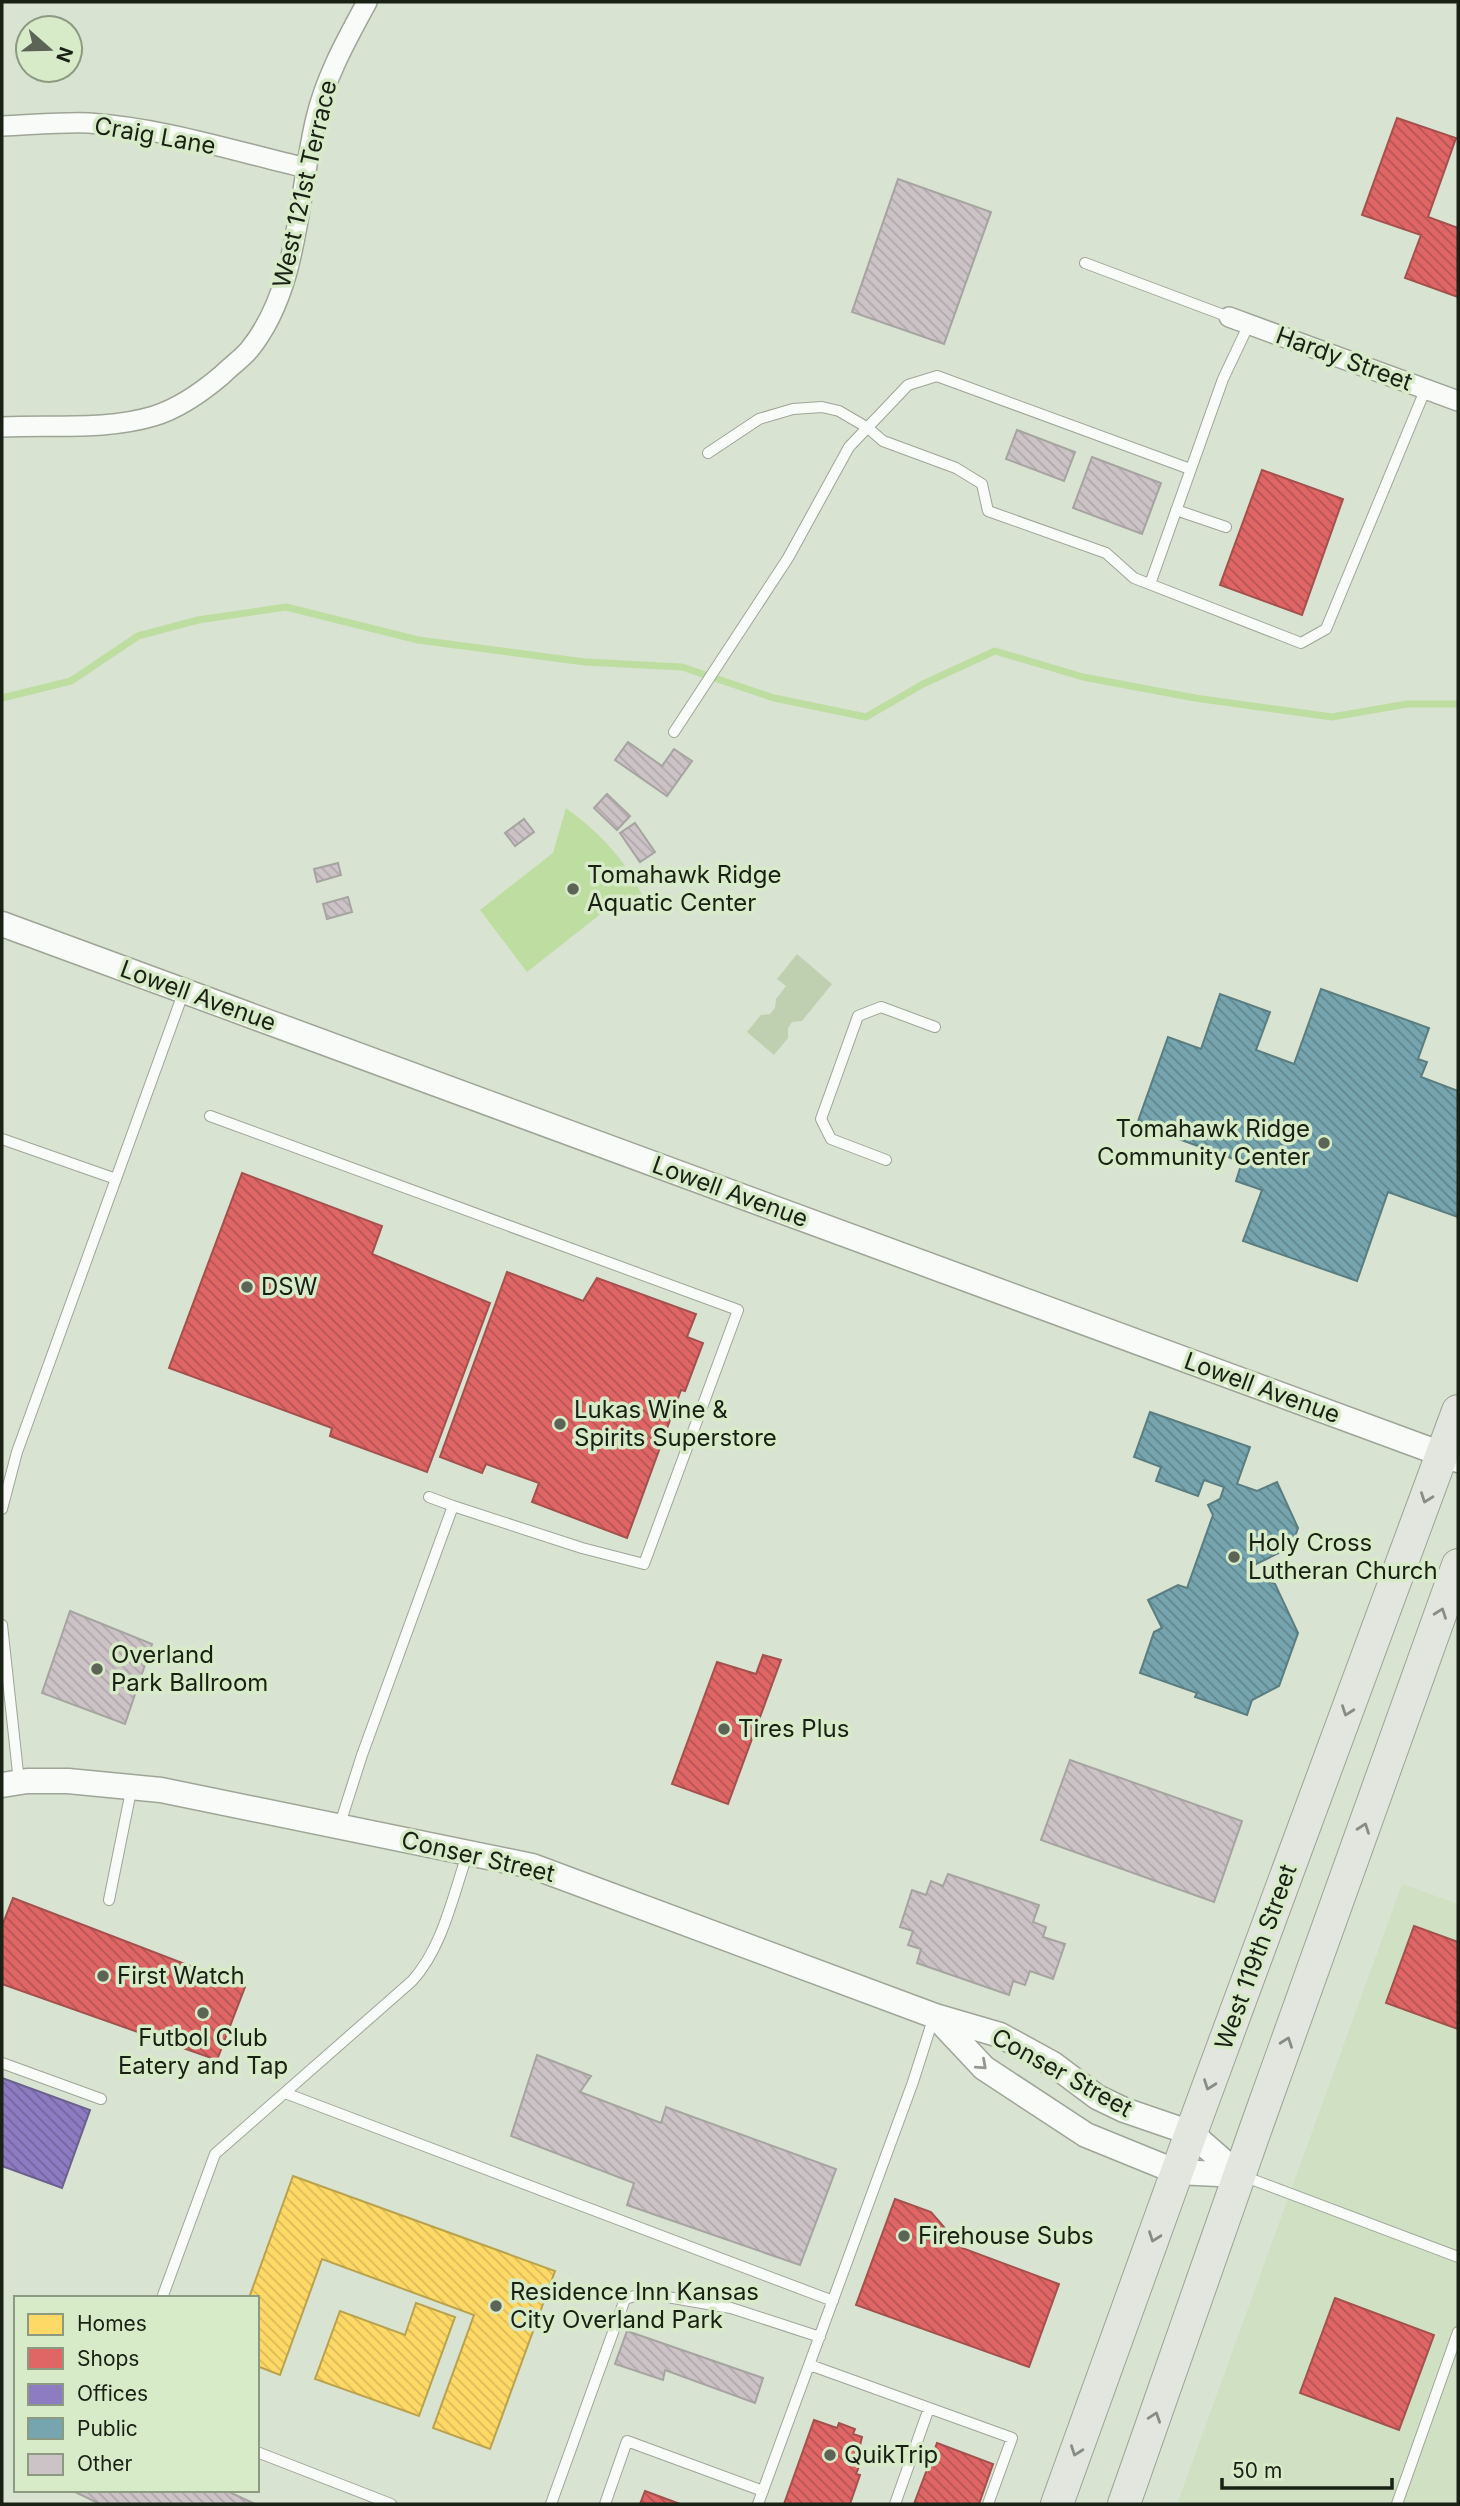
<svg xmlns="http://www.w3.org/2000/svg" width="1460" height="2506" viewBox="0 0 1460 2506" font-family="Inter,sans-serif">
<defs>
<pattern id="homes-back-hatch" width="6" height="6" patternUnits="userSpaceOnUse" patternTransform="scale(1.75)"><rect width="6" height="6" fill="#ffd966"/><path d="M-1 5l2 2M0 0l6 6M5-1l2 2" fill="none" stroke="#daba58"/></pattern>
<pattern id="shops-back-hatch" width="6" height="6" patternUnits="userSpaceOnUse" patternTransform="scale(1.75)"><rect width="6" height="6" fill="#e06666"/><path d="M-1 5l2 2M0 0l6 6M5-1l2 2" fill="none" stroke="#b55453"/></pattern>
<pattern id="offices-back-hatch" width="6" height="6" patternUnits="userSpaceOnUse" patternTransform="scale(1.75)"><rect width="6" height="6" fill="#8e7cc3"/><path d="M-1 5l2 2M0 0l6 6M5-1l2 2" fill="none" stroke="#73659d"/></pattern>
<pattern id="public-back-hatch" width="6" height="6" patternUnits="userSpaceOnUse" patternTransform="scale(1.75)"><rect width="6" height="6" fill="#76a5af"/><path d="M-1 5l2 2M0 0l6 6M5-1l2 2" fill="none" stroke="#60868d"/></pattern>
<pattern id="building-back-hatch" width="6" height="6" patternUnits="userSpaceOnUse" patternTransform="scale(1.75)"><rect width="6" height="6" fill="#ccc3c6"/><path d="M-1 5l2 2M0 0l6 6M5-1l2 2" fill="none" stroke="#afa7a9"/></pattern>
</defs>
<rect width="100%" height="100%" fill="#d9e3d1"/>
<path fill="#d0e1c3" d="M1402,1884l56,20v600h-281z"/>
<path fill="#bfd0b0" d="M797,954l35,30 -30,37 -10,1 -4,6v10l-14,17 -27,-23 14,-17 9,-1 5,-6 1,-9 10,-13 -9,-7z"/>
<path fill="#bddda1" d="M566,808c41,31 59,52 82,98l-46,7 -75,59 -47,-62 73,-57z"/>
<path fill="url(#homes-back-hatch)" stroke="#baa24d" stroke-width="2" d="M293,2176l262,95 -65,178 -57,-21 41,-113 -152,-56 -42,116 -23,-9v-68h-8z
M416,2303l39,14 -36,99 -104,-37 25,-68 65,24z"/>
<path fill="url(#shops-back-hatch)" stroke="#a4514d" stroke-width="2" d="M1397,118l59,20 -28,79 30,11v69l-53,-19 16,-43 -59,-20z
M1262,470l81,29 -41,116 -82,-30z
M242,1173l140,53 -10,28 118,49 -63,169 -97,-36 2,-8 -163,-60z
M507,1272l76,29 14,-23 99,36 -9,23 16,6 -18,48 -4,-1 -54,148 -95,-36 7,-19 -53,-19 -4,9 -42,-16z
M763,1655l18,5 -53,144 -56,-20 45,-122 39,12z
M13,1898l232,89 -28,73 -215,-76v-58z
M1414,1926l44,16v87l-72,-26z
M895,2199l36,13 31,36 97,36 -30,83 -173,-62z
M1335,2298l99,37 -35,95 -99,-37z
M814,2420l23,8 2,-5 16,6 -2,5 9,3 -6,25 4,2 -4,10 4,1 -10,29h-66z
M937,2443l56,21 -14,40h-65z
M645,2491l35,13h-40z"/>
<path fill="url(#offices-back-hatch)" stroke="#6b608e" stroke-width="2" d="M2,2078l88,32 -28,78 -60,-22z"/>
<path fill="url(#public-back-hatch)" stroke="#5a7d80" stroke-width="2" d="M1321,989l108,39 -11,31 9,3 -6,15 37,14v126l-70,-25 -31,89 -114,-40 19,-51 -26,-9 6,-19 -105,-38 31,-87 33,12 19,-55 50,18 -14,38 38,14z
M1150,1412l100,35 -13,37 20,7 20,-9 21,46 -7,19 -41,20 -3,6 28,11 23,49 -19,53 -27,14 -5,15 -52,-18 2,-4 -57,-20 14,-41 8,-4 -14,-28 30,-15 9,3 26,-73 -5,-10 12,-6 4,-12 -20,-7 -6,16 -42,-15 5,-14 -27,-10z"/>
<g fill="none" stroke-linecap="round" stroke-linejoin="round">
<path stroke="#bddda1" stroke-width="7" d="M2,698l69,-17 67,-45 60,-16 88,-13 132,33 167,22 97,5 92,31 92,19 57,-33 72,-33 88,26 112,21 137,19 75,-13h51"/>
</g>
<path fill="url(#building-back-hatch)" stroke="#a6a4a1" stroke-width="2" d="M898,179l93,33 -47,132 -92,-32z
M1017,430l58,22 -11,29 -58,-22z
M1092,457l69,26 -19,51 -69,-26z
M628,742l34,24 12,-17 18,12 -25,35 -52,-36z
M607,794l23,22 -13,14 -23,-22z
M524,819l10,13 -19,14 -10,-13z
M635,823l20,29 -15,10 -20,-29z
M338,863l3,12 -24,7 -3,-13z
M348,897l4,15 -25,7 -4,-15z
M70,1611l82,33 -27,80 -83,-31z
M1070,1760l172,61 -28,81 -173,-62z
M948,1874l91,31 -6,17 13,5 -3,10 22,7 -12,35 -23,-8 -5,14 -12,-4 -4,14 -92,-32 4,-14 -13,-4 5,-14 -13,-4 12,-37 14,5 5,-14 12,5z
M537,2055l54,21 -11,16 81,31 5,-16 170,62 -36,96 -173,-60 7,-22 -123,-47z
M627,2331l136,47 -8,25 -90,-33 -2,10 -48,-16z
M71,2490h154l30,14h-155z"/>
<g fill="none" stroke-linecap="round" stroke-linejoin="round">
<g stroke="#9ea597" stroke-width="12">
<path id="service" d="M1085,263l144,54
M708,453l51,-34 34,-10 29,-2 17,4 29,17 15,13 73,27 26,16 6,27 118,42 28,25 167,65 25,-14 100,-241
M1176,510l50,17
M1150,584l73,-205 26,-55
M674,732l114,-174 61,-111 59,-62 29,-9 253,93
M210,1116l528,194 -94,254 -62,-16 -129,-42
M2,1139l114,40
M886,1160l-55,-21 -10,-20 37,-103 23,-9 54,20
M2,1509l15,-57 167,-461
M2,1625l17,157
M339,1827l23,-72 91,-249 -24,-9
M109,1900l23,-114
M2,2063l99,36
M285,2093l548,208
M1243,2176l215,81
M162,2298l53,-144 197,-173c31,-34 41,-86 56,-129
M810,2365l202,73 -24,66
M257,2452l134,52
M551,2504l74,-205 19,-6 87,15 89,29
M605,2504l22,-63 136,50
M758,2504l155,-422 21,-66
M895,2504l34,-96
M1397,2504l61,-172"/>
</g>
<g stroke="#9ea597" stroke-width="22">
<path id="minor" d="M2,126c28,-1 58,-4 87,-3 74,5 145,28 217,45
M1229,317l229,84
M2,427c51,-3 102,4 152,-11 26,-8 48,-24 68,-41 8,-8 19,-16 27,-25 51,-62 49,-158 67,-232 10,-42 31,-79 51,-116"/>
</g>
<g stroke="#9ea597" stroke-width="27">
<path id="tertiary" d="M2,924l1456,536
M2,1785l25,-4h41l93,9 371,76 403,150 65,19 53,29 44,33 27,13 67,23 48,42
M936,2017l48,51 102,67 91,37 62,3"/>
</g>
<g stroke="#9aa492" stroke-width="34">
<path id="primary" d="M1057,2504l134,-371 267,-722
M1124,2504l133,-379 201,-560"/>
</g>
<use href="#service" stroke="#f9fbf8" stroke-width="10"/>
<use href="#minor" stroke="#f9fbf8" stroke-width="19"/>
<use href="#tertiary" stroke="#f9fbf8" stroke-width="24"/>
<use href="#primary" stroke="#e2e6df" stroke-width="32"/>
</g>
<defs><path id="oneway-chevron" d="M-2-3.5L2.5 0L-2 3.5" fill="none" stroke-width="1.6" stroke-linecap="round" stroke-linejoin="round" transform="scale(1.75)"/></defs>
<g stroke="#888d84">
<use href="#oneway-chevron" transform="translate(1426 1498) rotate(110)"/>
<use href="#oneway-chevron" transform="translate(1441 1613) rotate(-70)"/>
<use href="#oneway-chevron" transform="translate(1347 1711) rotate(110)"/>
<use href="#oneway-chevron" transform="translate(1364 1828) rotate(-70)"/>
<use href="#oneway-chevron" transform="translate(1287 2042) rotate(-70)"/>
<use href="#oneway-chevron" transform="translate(1209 2085) rotate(110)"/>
<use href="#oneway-chevron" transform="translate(1154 2237) rotate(110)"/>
<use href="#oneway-chevron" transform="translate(1155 2417) rotate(-71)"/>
<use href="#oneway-chevron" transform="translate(1076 2451) rotate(110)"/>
</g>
<use stroke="#949891" href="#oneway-chevron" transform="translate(982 2065) rotate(42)"/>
<g fill="#5c6456" stroke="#d8ebc9" stroke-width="2.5">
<circle cx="573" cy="889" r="7"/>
<circle cx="1324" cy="1143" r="7"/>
<circle cx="247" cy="1287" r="7"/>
<circle cx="560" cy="1424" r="7"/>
<circle cx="1234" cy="1557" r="7"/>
<circle cx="97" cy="1669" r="7"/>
<circle cx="724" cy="1729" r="7"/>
<circle cx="103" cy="1976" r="7"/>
<circle cx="203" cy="2013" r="7"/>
<circle cx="904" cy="2236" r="7"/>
<circle cx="496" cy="2306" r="7"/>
<circle cx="830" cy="2455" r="7"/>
</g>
<g text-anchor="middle" stroke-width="7" stroke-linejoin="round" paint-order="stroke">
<g font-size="24" fill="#192014" stroke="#d8ebc9">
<text transform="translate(155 136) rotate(10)" y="8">Craig Lane</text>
<text transform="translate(305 184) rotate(-77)" y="8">West 121st Terrace</text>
<text transform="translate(1344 359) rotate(20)" y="8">Hardy Street</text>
<text transform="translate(198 996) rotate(20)" y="8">Lowell Avenue</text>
<text transform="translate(730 1192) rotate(20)" y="8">Lowell Avenue</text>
<text transform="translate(1262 1388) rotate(20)" y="8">Lowell Avenue</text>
<text transform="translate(478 1857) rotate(13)" y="8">Conser Street</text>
<text transform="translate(1256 1957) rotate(-70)" y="8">West 119th Street</text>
<text transform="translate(1062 2073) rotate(29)" y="8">Conser Street</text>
</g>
<g font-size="24" fill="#192014" stroke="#d8ebc9" text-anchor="start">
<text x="587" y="883">Tomahawk Ridge<tspan x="587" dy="28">Aquatic Center</tspan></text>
<text x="1310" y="1137" text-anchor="end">Tomahawk Ridge<tspan x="1310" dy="28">Community Center</tspan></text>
<text x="261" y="1295">DSW</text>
<text x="574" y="1418">Lukas Wine &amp;<tspan x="574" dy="28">Spirits Superstore</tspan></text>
<text x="1248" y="1551">Holy Cross<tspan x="1248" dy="28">Lutheran Church</tspan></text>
<text x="111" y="1663">Overland<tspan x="111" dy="28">Park Ballroom</tspan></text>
<text x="738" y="1737">Tires Plus</text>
<text x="117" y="1984">First Watch</text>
<text x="203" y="2046" text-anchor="middle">Futbol Club<tspan x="203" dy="28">Eatery and Tap</tspan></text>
<text x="918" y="2244">Firehouse Subs</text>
<text x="510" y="2300">Residence Inn Kansas<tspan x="510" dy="28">City Overland Park</tspan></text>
<text x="844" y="2463">QuikTrip</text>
</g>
</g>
<rect width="1460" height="2506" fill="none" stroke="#192014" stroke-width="7"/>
<rect x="14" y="2296" width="245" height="196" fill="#d8ebc9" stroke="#8c9a81" stroke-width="2"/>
<rect x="28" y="2314" width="35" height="21" fill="#ffd966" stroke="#8c9a81" stroke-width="2"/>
<text x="77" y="2331" font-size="21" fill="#192014">Homes</text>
<rect x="28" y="2348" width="35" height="21" fill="#e06666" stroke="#8c9a81" stroke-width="2"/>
<text x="77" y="2366" font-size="21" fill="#192014">Shops</text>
<rect x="28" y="2384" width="35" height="21" fill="#8e7cc3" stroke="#8c9a81" stroke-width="2"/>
<text x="77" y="2401" font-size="21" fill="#192014">Offices</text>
<rect x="28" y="2418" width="35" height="21" fill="#76a5af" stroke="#8c9a81" stroke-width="2"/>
<text x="77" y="2436" font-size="21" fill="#192014">Public</text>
<rect x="28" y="2454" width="35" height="21" fill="#ccc3c6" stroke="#8c9a81" stroke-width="2"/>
<text x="77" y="2471" font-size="21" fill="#192014">Other</text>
<g transform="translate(49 49) rotate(110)"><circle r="33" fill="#d8ebc9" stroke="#8c9a81" stroke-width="2"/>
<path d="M0-5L12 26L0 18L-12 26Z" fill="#5c6456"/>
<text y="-10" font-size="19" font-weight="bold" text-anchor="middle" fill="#192014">N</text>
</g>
<path d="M1222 2478v10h170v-10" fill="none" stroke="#192014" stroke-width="3.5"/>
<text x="1232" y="2478" font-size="21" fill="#192014" stroke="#d8ebc9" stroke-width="5" paint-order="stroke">50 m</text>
</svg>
